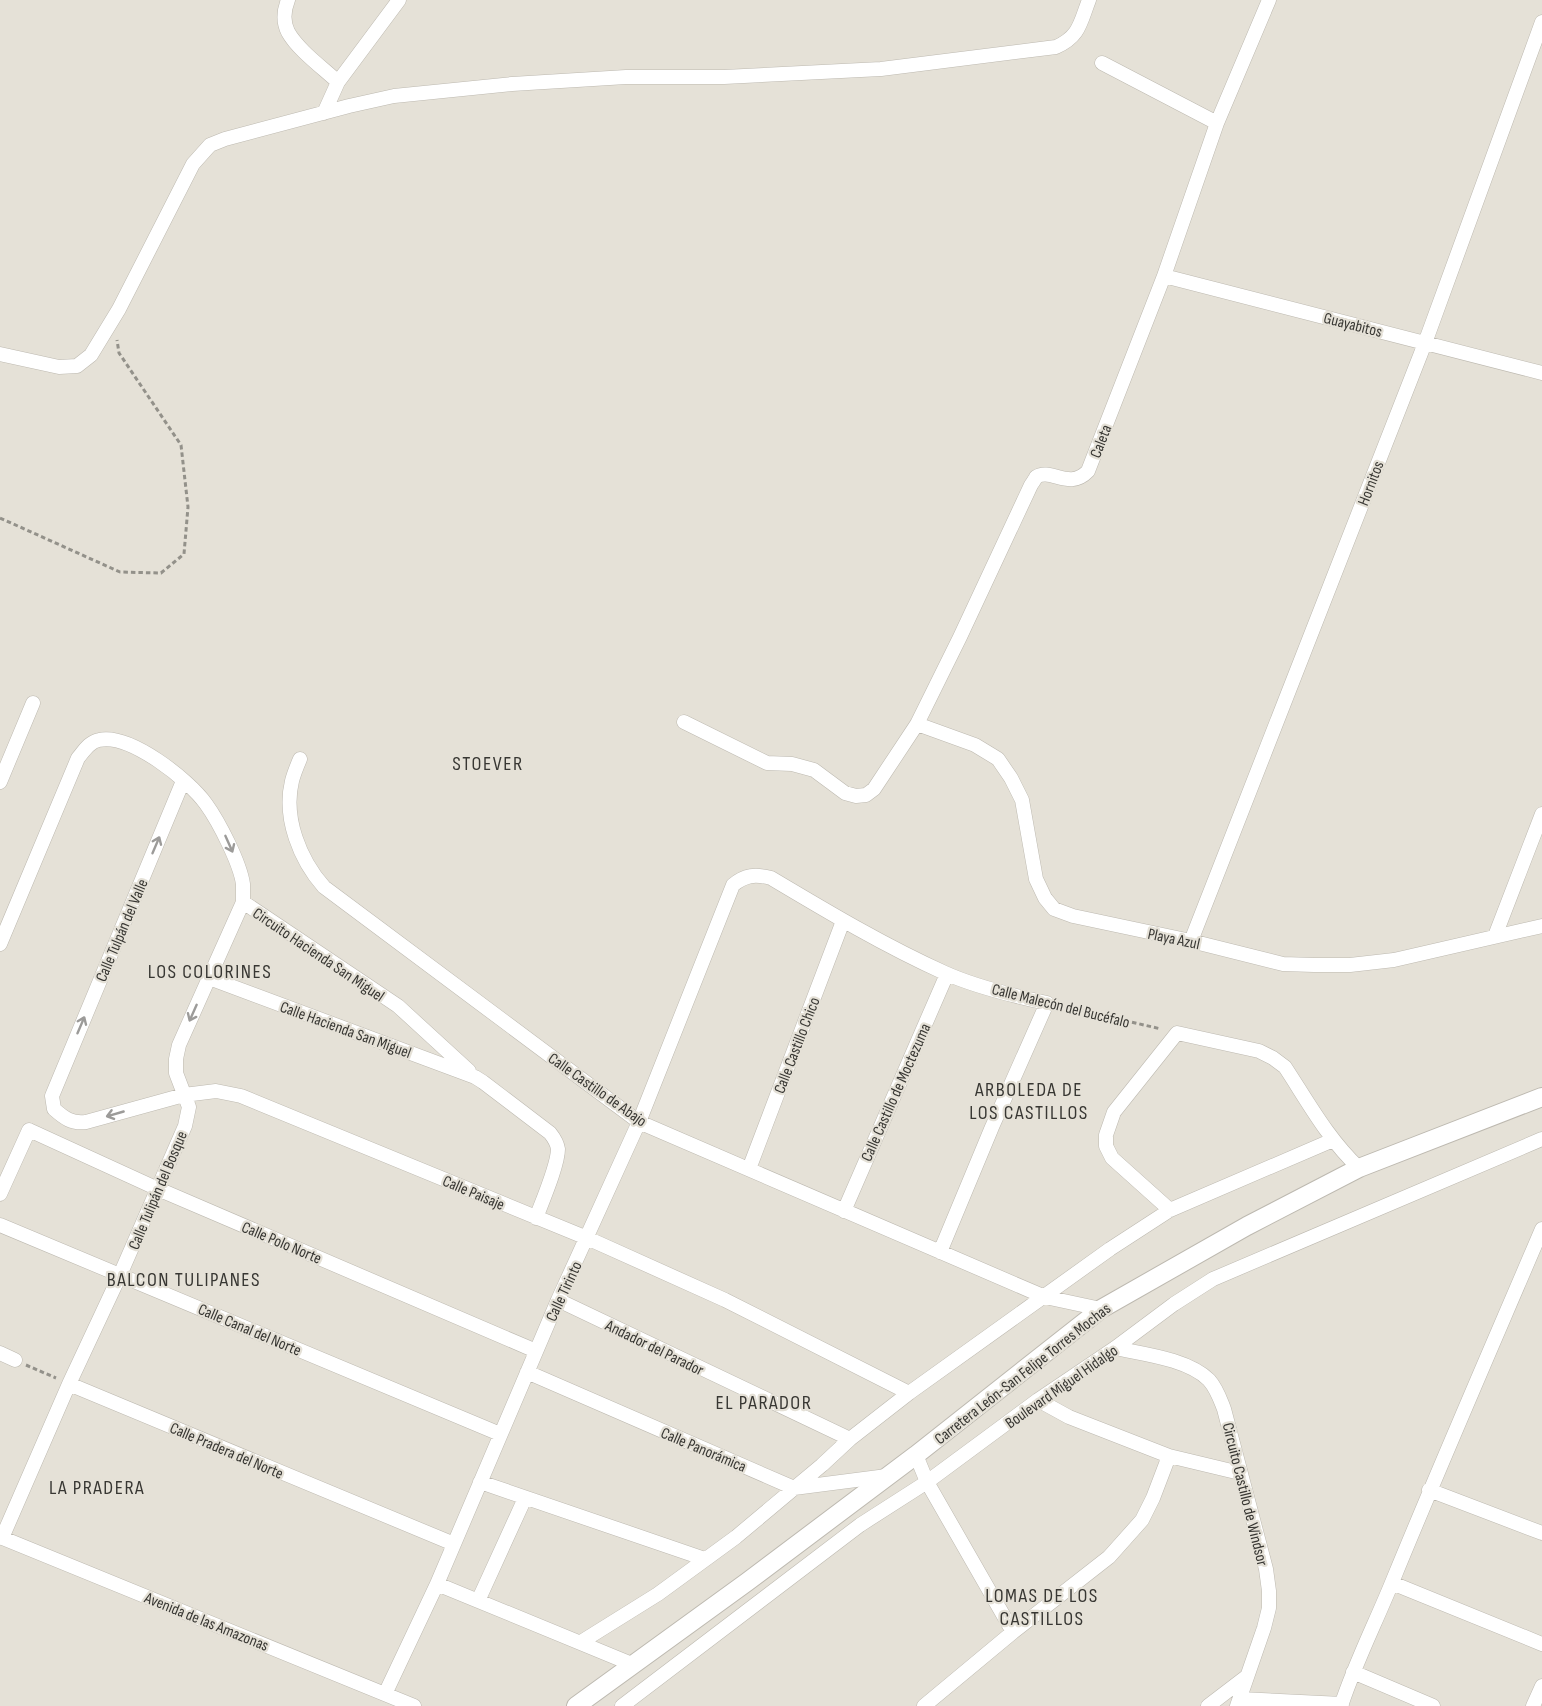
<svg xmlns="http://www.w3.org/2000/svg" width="1542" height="1706" viewBox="0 0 1542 1706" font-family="'Sofia Sans Condensed',sans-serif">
<rect width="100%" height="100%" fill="#e5e1d7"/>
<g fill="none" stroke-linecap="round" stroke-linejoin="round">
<g stroke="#bdb9b0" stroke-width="15">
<path id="street" d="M288,0c-4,10 -5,22 0,32 10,18 35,36 50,50
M1102,63l115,60
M324,113l14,-31 61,-82
M1164,276l378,97
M0,354l59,13 18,-1 14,-11 28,-46 74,-145 17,-19 15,-6 124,-33 45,-10 118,-12 114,-7h98l157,-8 175,-22c24,-11 24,-24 33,-47
M684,722l83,41 25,1 22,6 31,23 11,3 10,-1 8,-6 43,-65 43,-87 71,-152c0,0 5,-7 5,-8 15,-10 33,14 52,-6l76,-195 53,-153 52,-123
M917,724l58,21 23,14 13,19 11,22 14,79 9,19 9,11 19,7 118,25 92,23 31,1h36l44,-5 148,-34
M300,759c-3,7 -6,14 -8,22 -9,37 8,79 32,106l315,235 406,175 56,12
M183,781l-131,315 2,13c10,9 18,15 32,13l98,-27 32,-4 25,5 346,142 138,62 184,93
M0,782l33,-79
M243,902l155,104 71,65
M1495,936l47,-122
M1191,941l234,-598 117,-321
M0,944l78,-186c6,-7 11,-16 21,-18 31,-7 90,40 107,64 13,18 34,59 37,80 0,6 0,12 0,18l-64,143 -3,14v14l13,34 -4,19 -65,149 -51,109 -67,154
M209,978l266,99 8,5 67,51c4,5 7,9 8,16 0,16 -16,53 -22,69
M749,1169l94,-248
M0,1194l29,-64 129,59 378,162
M1170,1210l-58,-52 -6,-12v-11l8,-23 63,-79 82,18 14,7 12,9c23,35 43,72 74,101
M844,1211l103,-237
M0,1225l500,209
M558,1300l292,139
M1115,1348c28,6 73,11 94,32 8,9 11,19 15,29l42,160 3,22v17l-5,20 -27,78
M0,1353l15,7
M527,1372l267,116 93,-12
M69,1384l385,160
M1038,1400l31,17 100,39 71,17
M916,1455l11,27 86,150
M480,1482l225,77
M1429,1490l113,43
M0,1537l414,169
M1392,1583l150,61
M437,1584l197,81
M478,1601l47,-103
M581,1642l77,-48 78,-57 86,-72 28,-26 59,-46 201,-144 60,-39 163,-70
M1353,1672l80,34
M385,1694l52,-110 121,-284 81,-178 94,-237c12,-10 22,-11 38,-7 57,34 114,68 174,95 31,14 69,23 102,30l-55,124 -52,125
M1240,1699l102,5
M622,1706l238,-181 67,-43 111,-82 77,-52 59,-44 39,-25 329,-140
M924,1706l89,-74 96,-75 33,-37 11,-22 16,-42
M1208,1706l38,-29
M1341,1706c14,-43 35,-84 52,-126 48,-117 99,-234 149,-351
M1533,1706l9,-20"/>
</g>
<g stroke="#bdb9b0" stroke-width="20">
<path id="secondary" d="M576,1706l171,-124 169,-127 185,-146 146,-83 112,-58 183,-71"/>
</g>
<path stroke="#93918a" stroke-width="3" stroke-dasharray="4.5 3" stroke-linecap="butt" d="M0,518l120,54 41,1 23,-19 4,-47 -7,-62 -62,-92 -2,-13
M1059,1005l102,24
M26,1365l30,13"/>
<use href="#street" stroke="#fff" stroke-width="14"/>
<use href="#secondary" stroke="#fff" stroke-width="18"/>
</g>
<defs><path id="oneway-shaft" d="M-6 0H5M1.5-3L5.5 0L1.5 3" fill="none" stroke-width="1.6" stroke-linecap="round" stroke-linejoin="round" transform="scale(1.5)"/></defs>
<g stroke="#9c9b99">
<use href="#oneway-shaft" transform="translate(229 844) rotate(66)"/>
<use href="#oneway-shaft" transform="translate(156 845) rotate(-67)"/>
<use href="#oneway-shaft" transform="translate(193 1013) rotate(114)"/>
<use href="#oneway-shaft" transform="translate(81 1025) rotate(-67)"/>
<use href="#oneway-shaft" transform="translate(115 1114) rotate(164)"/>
</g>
<g text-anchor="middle" stroke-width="4.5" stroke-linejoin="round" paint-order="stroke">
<g font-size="16" fill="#383733" stroke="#e5e1d7">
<text transform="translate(1353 324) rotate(14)" y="6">Guayabitos</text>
<text transform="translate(1100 441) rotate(-69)" y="6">Caleta</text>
<text transform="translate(1370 483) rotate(-69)" y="6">Hornitos</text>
<text transform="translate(121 930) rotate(-67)" y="6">Calle Tulpán del Valle</text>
<text transform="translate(1174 938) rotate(12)" y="6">Playa Azul</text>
<text transform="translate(319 954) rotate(34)" y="6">Circuito Hacienda San Miguel</text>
<text transform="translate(1061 1005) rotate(14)" y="6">Calle Malecón del Bucéfalo</text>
<text transform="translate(346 1029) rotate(20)" y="6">Calle Hacienda San Miguel</text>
<text transform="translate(796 1045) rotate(-69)" y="6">Calle Castillo Chico</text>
<text transform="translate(598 1089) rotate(35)" y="6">Calle Castillo de Abajo</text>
<text transform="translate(895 1092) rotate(-66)" y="6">Calle Castillo de Moctezuma</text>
<text transform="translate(157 1190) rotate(-67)" y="6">Calle Tulipán del Bosque</text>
<text transform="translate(474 1192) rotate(23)" y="6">Calle Paisaje</text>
<text transform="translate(282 1242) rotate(23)" y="6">Calle Polo Norte</text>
<text transform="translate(563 1291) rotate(-65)" y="6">Calle Tirinto</text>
<text transform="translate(250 1329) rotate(23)" y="6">Calle Canal del Norte</text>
<text transform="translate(655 1347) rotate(26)" y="6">Andador del Parador</text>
<text transform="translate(1022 1373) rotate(-38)" y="6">Carretera León-San Felipe Torres Mochas</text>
<text transform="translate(1061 1386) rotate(-35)" y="6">Boulevard Miguel Hidalgo</text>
<text transform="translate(704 1449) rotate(23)" y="6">Calle Panorámica</text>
<text transform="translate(227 1450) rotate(23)" y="6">Calle Pradera del Norte</text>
<text transform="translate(1246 1494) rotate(76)" y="6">Circuito Castillo de Windsor</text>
<text transform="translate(207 1621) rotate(22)" y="6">Avenida de las Amazonas</text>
</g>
<g font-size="20" letter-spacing="1.5" fill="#383733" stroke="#e5e1d7">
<text x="488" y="770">STOEVER</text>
<text x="210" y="978">LOS COLORINES</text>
<text x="1029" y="1096">ARBOLEDA DE<tspan x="1029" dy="23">LOS CASTILLOS</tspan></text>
<text x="184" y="1286">BALCON TULIPANES</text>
<text x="764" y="1409">EL PARADOR</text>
<text x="97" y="1494">LA PRADERA</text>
<text x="1042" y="1602">LOMAS DE LOS<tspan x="1042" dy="23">CASTILLOS</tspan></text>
</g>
</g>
</svg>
